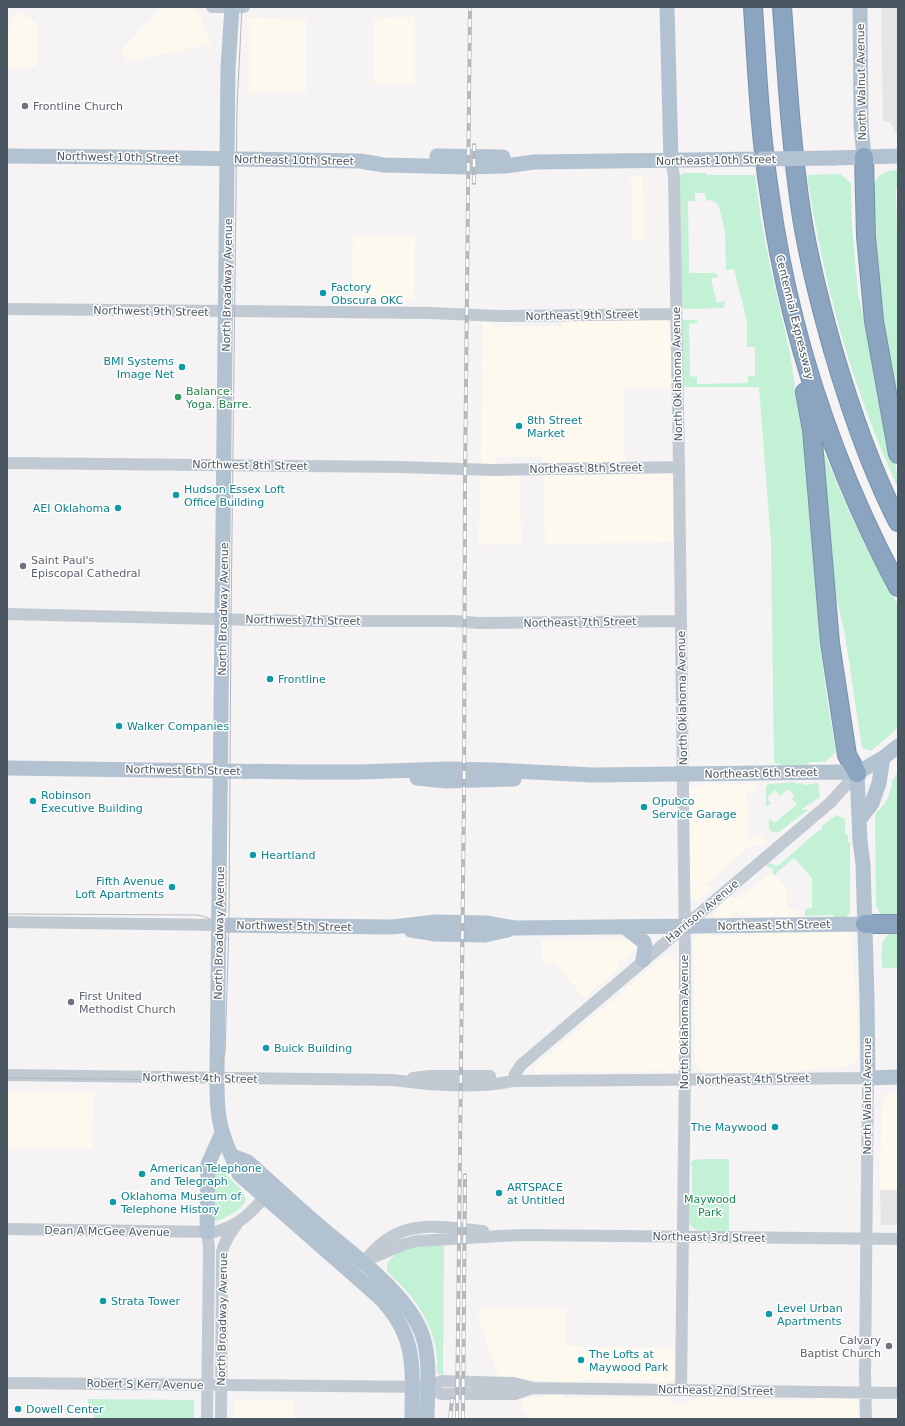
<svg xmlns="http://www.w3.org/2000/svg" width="905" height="1426" viewBox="0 0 905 1426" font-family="'DejaVu Sans',sans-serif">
<rect width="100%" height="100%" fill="#f5f3f3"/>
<path fill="#fdf9ef" d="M162,7h32l7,11 10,26 -84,18 -6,-12z
M15,12h4l18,11v44l-30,1v-34z
M415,17v66h-41l-1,-65z
M249,18l57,1v73l-57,1z
M631,176h12l1,63h-12z
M353,237h62l-1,63 -62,-1z
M666,320l4,5 1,59 -3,4h-45l2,74 -79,1 -3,-2v-4h-45l-3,2 2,5 -16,-1 2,-141 8,1 5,4 64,-1 5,-5z
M670,474l3,3v65l-128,2 -1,-69z
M481,475h38l3,69 -44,1z
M752,784l4,2v6l-9,1 1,45h8l4,-3 5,6v2l-3,3 -11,-1 -45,39v3h7v1l-14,12h-6l-4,-4v-105l4,-4 4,-2z
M772,872l15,17v20h11l-1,9h-12l-1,-2h-38l-2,-2h-10l-10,6 -9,-1 -1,-1v-4l9,-13 5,-4 12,1z
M757,931h90l4,4 6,76v50l-4,4 -61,7 -25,1 -59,1 -6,-2 -5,-4 -2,-7 -2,-120 7,-8 9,-1 4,4 40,-1z
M635,939l2,2v6l-20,17 2,5 -35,29 -29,-34h-13l-1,-24z
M666,956l8,2 4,7 1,97 -2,7 -8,5 -5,-3 -123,1 -2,3 -4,-1 -1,-7 128,-109z
M7,1092l87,1 -2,56 -85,-2z
M898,1092v98h-18l2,-90 7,-7z
M479,1307l87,1 -1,38 107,2 4,4v23l-2,4 -8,5h-12l-1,-3 -71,-1v3l-27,-1 -54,-5 -4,-5 -18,-52z
M562,1394l2,4h89v-3h8l13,8 7,1 9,-2 9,-6h20l2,3 95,2v-4l36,1 6,4 1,17h-328l-8,-10v-10z
M234,1401h60v18h-60z"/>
<path fill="#e6e4e5" d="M881,7h17v126h-4l-1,-6 -2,-3 -4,-3h-4z
M880,1190h18v35h-17z"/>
<path fill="#c3f1d5" d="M898,170v18h-2l1,48 1,5v186l-15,-82 -9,-156c1,-14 10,-18 24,-19z
M684,173h22v2h49l6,45 9,46 20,87 6,41 11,35 11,159 1,50 8,61 9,53 -11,10h-16l-2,3h-16v2l-17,-4 -3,-221 -12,-155h-77l-1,-65 2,-2h14v3l-8,1 1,52 7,1v7l51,-1v-7h7v-29h-8v-26l-13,-52 -8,1 -1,-38 -6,-26 -5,-5 -8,-1 -1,-7h-10v8h-7l1,72h27l2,4 -7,2 6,24 8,-2 -1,7h-3l-35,1 -5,-2 -1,-132z
M840,174l11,9 1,42 6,70 19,72 21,111v5l-2,1c-28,-63 -51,-129 -67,-196 -9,-37 -16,-75 -22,-113z
M819,441l29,68 19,40 31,56v123l-27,23 -9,-3 -17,-113 -16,-71z
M898,772v142l-11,2 -7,-3 -4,-8 -1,-87 1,-6c10,-6 14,-18 16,-29l-1,-1z
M796,782v2l6,-1 3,2 13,-2 2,14 -18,12v1l7,-1 -30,23h-7l-3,-4v-10l6,5 22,-19 -5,-5 2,-3 -6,-7 -8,7 -5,-6 -8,8 4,5 -3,3 -2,-1v-19l3,-2z
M836,815l9,4v14l3,3v6h2v70l-4,5 -12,1v-3l-29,1v-7l7,-1v-30l-18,-20 -20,17 -2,-3 2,-3 -8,-3 3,-3 9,3 41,-36 2,1 1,-5z
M898,930v38h-16c0,-18 -4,-32 16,-38z
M704,1159h25v72c-10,0 -37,4 -40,-9 -1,-7 0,-15 0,-22l3,-4v-30l-2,-1 3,-5z
M216,1162c6,4 9,12 14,17 5,5 13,10 15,17 4,11 -20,23 -29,25l-2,-1 1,-57z
M433,1245l11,1 -1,129 -5,-1 -1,-3c3,-41 -21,-73 -49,-99 -6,-11 13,-22 23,-25 7,-2 15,-1 22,-2z
M88,1399l106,1v19h-99l-4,-11h-3z"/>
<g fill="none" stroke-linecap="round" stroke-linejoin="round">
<g stroke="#7690ad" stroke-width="20">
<path id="highway" d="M753,7c4,63 7,127 17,190 19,136 63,268 128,390
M782,7c5,68 9,137 19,204 7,47 19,93 32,139 17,58 37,117 65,172
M864,157l2,79 8,85 24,133
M805,392l7,38 18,213 17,112 10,18
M865,924h33"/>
</g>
<path stroke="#c1cad2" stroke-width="12" d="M212,7h32
M671,160l3,16 5,291 6,486v109l-4,327
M7,309l423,4 70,3 176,-2
M7,463l395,4 91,3 186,-3
M7,614l296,7h151l25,2 201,-2
M7,922l212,3
M7,1075l386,5c39,5 81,9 120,1l355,-3 -3,297 1,44
M413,1078l17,-2h60
M513,1081l2,-7 6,-9 310,-263 26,-29
M7,1229l208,3c28,-8 38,-22 56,-42
M367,1258c7,-8 15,-16 24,-21 26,-17 63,-8 92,-6
M362,1262l43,-18 12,-3 103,-6 378,4
M7,1383l420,4 15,-6 72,2 19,5 365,5
M427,1387l14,7h74l18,-6
M207,1419l2,-172 -2,-15
M221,1419l1,-167c2,-11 9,-19 15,-28"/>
<path stroke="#b3c2d1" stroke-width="15" d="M232,7l-4,61 -11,1010c0,19 0,38 6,56 4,14 11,26 16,40l139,122c40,40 34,71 34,123
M667,7l4,153
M860,7l1,119 3,31
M7,156l117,1 236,4 24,4 84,2 37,-1 29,-4 229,-3
M437,156l66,1
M833,158l65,-2
M7,768l295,4h57l88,-3 46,1 100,5 249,-3 15,1
M857,773l3,68 3,23 4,134 1,80 30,-1
M857,773l26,-15 15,-12
M417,778l29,3 68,-2
M860,819l12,-16 7,-20 4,-25
M219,925l173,2 44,-5 50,1 29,5 350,-4
M625,927l19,15 1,6 -2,12
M411,930l25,4 49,1 23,-5
M232,1156l16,6c23,21 46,42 70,63 34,29 91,69 105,112 8,26 4,55 4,82
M207,1232l1,-68 14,-31"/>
<use href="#highway" stroke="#8ba5c1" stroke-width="18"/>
<path stroke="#b5b8bd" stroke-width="1" d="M7,914l190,1c14,2 26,10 30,24
M7,1078l188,2c16,-2 26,-12 30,-27l4,-128 2,-306 6,-511 5,-101"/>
<g stroke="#b5b8bd" stroke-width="4">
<path id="rail" d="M474,183v-38
M450,1419l2,-20
M457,1419l7,-622 1,-317 5,-473
M463,1419l2,-244"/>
</g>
<use href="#rail" stroke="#fff" stroke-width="2.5" stroke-dasharray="8" stroke-linecap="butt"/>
<path stroke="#b3c2d1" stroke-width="15" d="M763,159l70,-1"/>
</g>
<g fill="#6b7280" stroke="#fff" stroke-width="1.5">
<circle cx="25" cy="106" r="4"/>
<circle cx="23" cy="566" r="4"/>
<circle cx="71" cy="1002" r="4"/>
<circle cx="889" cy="1346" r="4"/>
</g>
<g fill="#0f9aa8" stroke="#fff" stroke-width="1.5">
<circle cx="323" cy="293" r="4"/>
<circle cx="182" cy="367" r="4"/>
<circle cx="519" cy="426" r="4"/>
<circle cx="176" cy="495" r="4"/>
<circle cx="118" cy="508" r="4"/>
<circle cx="270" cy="679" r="4"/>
<circle cx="119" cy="726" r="4"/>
<circle cx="33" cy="801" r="4"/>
<circle cx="644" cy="807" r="4"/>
<circle cx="253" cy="855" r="4"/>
<circle cx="172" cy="887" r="4"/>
<circle cx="266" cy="1048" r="4"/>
<circle cx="775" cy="1127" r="4"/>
<circle cx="142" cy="1174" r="4"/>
<circle cx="499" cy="1193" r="4"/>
<circle cx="113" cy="1202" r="4"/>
<circle cx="103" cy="1301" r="4"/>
<circle cx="769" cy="1314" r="4"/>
<circle cx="581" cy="1360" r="4"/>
<circle cx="18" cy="1409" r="4"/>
</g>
<circle fill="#2e9e5b" stroke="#fff" stroke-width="1.5" cx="178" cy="397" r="4"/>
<g text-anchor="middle" stroke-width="3" stroke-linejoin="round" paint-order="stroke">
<g font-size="11" fill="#4a5661" stroke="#fff">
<text transform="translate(861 82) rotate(-91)" y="4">North Walnut Avenue</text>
<text transform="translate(118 157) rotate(1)" y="4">Northwest 10th Street</text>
<text transform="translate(294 160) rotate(1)" y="4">Northeast 10th Street</text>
<text transform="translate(716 160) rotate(-1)" y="4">Northeast 10th Street</text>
<text transform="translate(227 285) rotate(-89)" y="4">North Broadway Avenue</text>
<text transform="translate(151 311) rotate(1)" y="4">Northwest 9th Street</text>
<text transform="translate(582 315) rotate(-1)" y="4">Northeast 9th Street</text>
<text transform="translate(795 317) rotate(76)" y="4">Centennial Expressway</text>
<text transform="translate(677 374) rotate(-91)" y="4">North Oklahoma Avenue</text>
<text transform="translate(250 465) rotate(1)" y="4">Northwest 8th Street</text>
<text transform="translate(586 468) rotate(-1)" y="4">Northeast 8th Street</text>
<text transform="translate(223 609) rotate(-89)" y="4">North Broadway Avenue</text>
<text transform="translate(303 620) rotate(1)" y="4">Northwest 7th Street</text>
<text transform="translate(580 622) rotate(-1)" y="4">Northeast 7th Street</text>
<text transform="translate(682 698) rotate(-91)" y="4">North Oklahoma Avenue</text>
<text transform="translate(183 770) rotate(1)" y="4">Northwest 6th Street</text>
<text transform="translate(761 773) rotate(-1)" y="4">Northeast 6th Street</text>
<text transform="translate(702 911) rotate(-40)" y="4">Harrison Avenue</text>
<text transform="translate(774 925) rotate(-1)" y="4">Northeast 5th Street</text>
<text transform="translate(294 926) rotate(1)" y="4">Northwest 5th Street</text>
<text transform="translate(219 933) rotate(-89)" y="4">North Broadway Avenue</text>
<text transform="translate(684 1022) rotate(-90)" y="4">North Oklahoma Avenue</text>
<text transform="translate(200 1078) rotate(1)" y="4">Northwest 4th Street</text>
<text transform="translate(753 1079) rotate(-1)" y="4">Northeast 4th Street</text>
<text transform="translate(867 1096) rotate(-90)" y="4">North Walnut Avenue</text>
<text transform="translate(107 1231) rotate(1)" y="4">Dean A McGee Avenue</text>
<text transform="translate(709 1237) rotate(1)" y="4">Northeast 3rd Street</text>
<text transform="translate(222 1319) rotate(-89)" y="4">North Broadway Avenue</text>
<text transform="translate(145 1384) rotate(1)" y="4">Robert S Kerr Avenue</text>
<text transform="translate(716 1390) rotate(1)" y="4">Northeast 2nd Street</text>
</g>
<g font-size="11" fill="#5b616d" stroke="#fff" text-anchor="start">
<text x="33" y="110">Frontline Church</text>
<text x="31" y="564">Saint Paul's<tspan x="31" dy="13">Episcopal Cathedral</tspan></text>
<text x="79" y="1000">First United<tspan x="79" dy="13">Methodist Church</tspan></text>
<text x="881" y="1344" text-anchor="end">Calvary<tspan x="881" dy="13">Baptist Church</tspan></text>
</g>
<g font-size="11" fill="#0d838f" stroke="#fff" text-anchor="start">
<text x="331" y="291">Factory<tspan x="331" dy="13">Obscura OKC</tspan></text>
<text x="174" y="365" text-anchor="end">BMI Systems<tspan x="174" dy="13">Image Net</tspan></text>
<text x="527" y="424">8th Street<tspan x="527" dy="13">Market</tspan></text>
<text x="184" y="493">Hudson Essex Loft<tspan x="184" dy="13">Office Building</tspan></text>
<text x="110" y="512" text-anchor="end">AEI Oklahoma</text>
<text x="278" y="683">Frontline</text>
<text x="127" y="730">Walker Companies</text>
<text x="41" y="799">Robinson<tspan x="41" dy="13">Executive Building</tspan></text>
<text x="652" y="805">Opubco<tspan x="652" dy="13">Service Garage</tspan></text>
<text x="261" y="859">Heartland</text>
<text x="164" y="885" text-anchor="end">Fifth Avenue<tspan x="164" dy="13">Loft Apartments</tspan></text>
<text x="274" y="1052">Buick Building</text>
<text x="767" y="1131" text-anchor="end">The Maywood</text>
<text x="150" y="1172">American Telephone<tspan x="150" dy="13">and Telegraph</tspan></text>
<text x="507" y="1191">ARTSPACE<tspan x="507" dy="13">at Untitled</tspan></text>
<text x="121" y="1200">Oklahoma Museum of<tspan x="121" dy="13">Telephone History</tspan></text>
<text x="111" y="1305">Strata Tower</text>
<text x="777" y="1312">Level Urban<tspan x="777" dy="13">Apartments</tspan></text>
<text x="589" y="1358">The Lofts at<tspan x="589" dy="13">Maywood Park</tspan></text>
<text x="26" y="1413">Dowell Center</text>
</g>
<g font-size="11" fill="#27864d" stroke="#fff" text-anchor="start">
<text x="186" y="395">Balance.<tspan x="186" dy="13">Yoga. Barre.</tspan></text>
</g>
<g font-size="11" fill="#17864f" stroke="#fff">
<text x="710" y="1203">Maywood<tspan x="710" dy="13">Park</tspan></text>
</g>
</g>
<rect width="905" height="1426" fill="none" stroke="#4a5661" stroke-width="16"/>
</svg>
